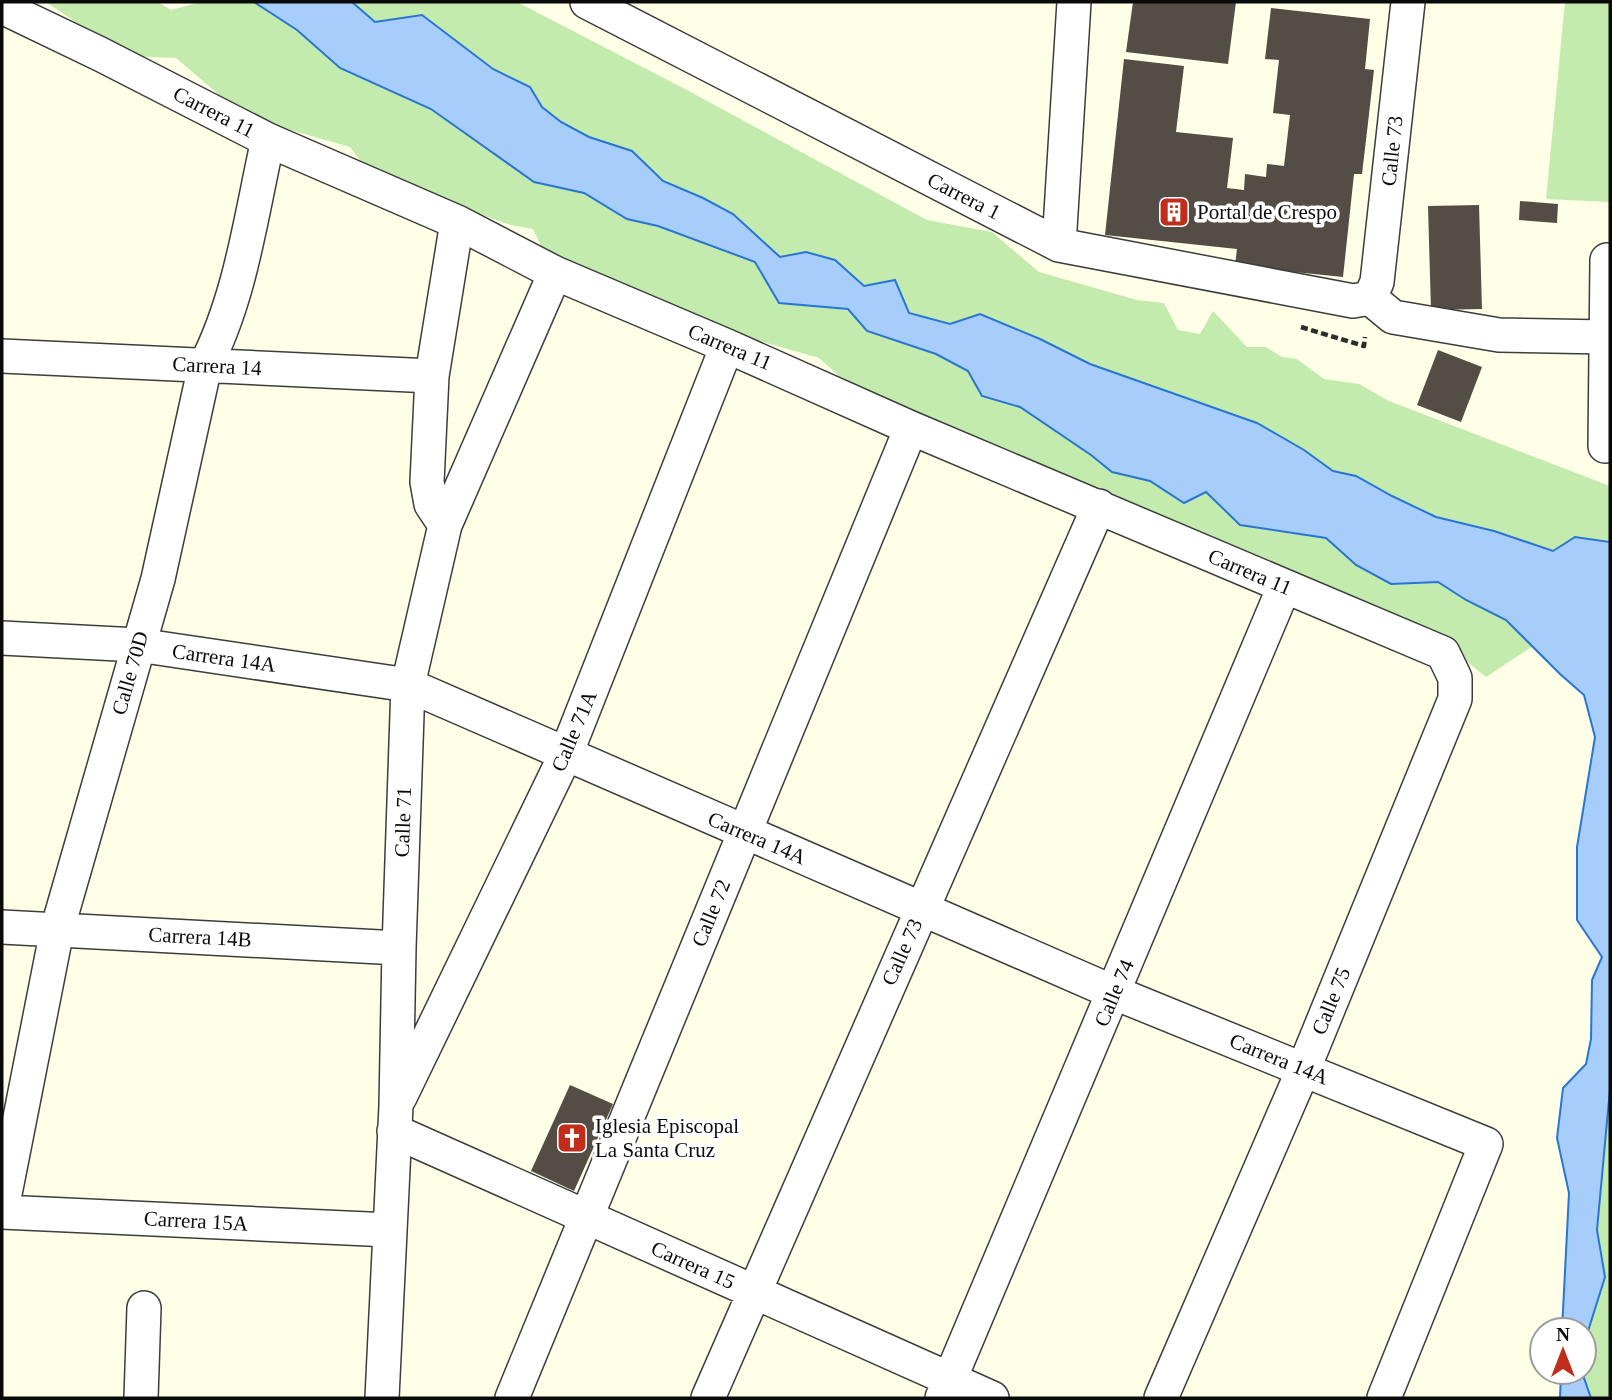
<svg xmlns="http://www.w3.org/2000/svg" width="1612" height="1400" viewBox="0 0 1612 1400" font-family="'Times New Roman',serif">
<rect width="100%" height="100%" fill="#fffee6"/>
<path fill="#c4ebae" d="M46,2h112l13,8 30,-8h53l43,28 43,38 91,41 103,73 50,11 43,26 31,7 97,36 24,41 69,6 19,22 69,23 32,17 14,25 38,11 71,48 20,17 39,9 34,22 21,-11 35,33 87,13 29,27 35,19 47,-2 28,18 40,20 27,26 -47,31 -58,-47 -548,-232 -41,-22 -20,-18 -77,-22 -188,-64 -21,-43 -22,-4 -37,-13 -36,-1 -33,-31 -36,-8 -19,-25 -105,-30 -69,-59 -50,-2z
M352,2h165l170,88 240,130 65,12 47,40 98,28 27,3 14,27 22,4 13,-23 34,36h19l16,10 15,2 27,20 35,5 30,17 221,85v56l-35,-5 -22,14 -59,-20 -58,-14 -44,-21 -36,-20 -23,-5 -29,-21 -47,-27 -167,-59 -50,-25 -60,-25 -30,10 -41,-12 -45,-26 -29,-26 -29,-8 -26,5 -47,-43 -30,-16 -40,-17 -31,-30 -43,-14 -28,-15 -19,-15 -12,-20 -37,-18 -71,-54 -47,7z
M1565,2h45v200l-64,-3z
M1610,1089v309h-19l-7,-20v-34l21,-67 -8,-47z"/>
<path fill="#a7cdfa" stroke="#2975d6" stroke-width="2" d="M254,2h98l23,20 47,-7 71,54 37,18 12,20 19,15 28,15 43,14 31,30 40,17 30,16 47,43 26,-5 29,8 29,26 31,-6 14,33 41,11 30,-10 60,25 50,25 167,59 47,27 29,21 23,5 36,20 44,21 58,14 59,20 22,-14 35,5v547l-13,141 8,47 -21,67v34l7,20h-31l1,-26h23v-42h-22l7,-137 -12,-55 6,-50 23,-24 5,-25 1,-59 10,-23 -25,-37v-73l18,-110 -11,-42 -24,-21 -54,-54 -40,-20 -28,-18 -47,2 -35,-19 -30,-27 -86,-13 -34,-33 -22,11 -34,-22 -38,-9 -21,-17 -71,-48 -38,-11 -14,-25 -32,-17 -69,-23 -19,-22 -69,-6 -24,-41 -97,-36 -31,-7 -43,-26 -50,-11 -103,-73 -91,-41 -43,-38z"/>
<path fill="#534d45" d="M1133,2h103l-8,62 -102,-12z
M1271,8l99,11 -5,50 9,1 -6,53 -6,51h-8l-11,103 -108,-11 2,-17 -132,-14 19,-176 60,7 -8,66 57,6 -6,50 17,2 1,-16 21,3 1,-13 17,2 6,-51 -17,-2 6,-53 -14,-1z
M1520,201l38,3 -1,19 -38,-3z
M1479,205l3,104 -51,1 -3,-104z
M1438,350l44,17 -21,55 -44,-17z
M570,1085l43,19 -39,87 -43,-20z"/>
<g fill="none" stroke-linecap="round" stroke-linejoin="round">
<g stroke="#3d3d3d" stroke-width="36">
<path id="minor" d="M587,2l472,243 294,56 17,-3
M2,7l98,47 168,86 189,82 98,51 172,73 184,82 532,225 12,25v21l-151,369 -143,330
M1059,245l15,-243
M1370,298l7,-16 31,-280
M1370,298l23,19 106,18 107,2
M2,356l430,20
M1605,446l2,-186
M445,525l-14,-21 -4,-22 5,-106 25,-154
M2,638l136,7 270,40 707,308 371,151 -102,254
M2,927l397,21
M400,1097l166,-343 161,-408
M394,1131l598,267
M2,1209l55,-279 101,-351 47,-213c36,-69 46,-151 63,-226
M2,1212l388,18
M141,1398l3,-90
M382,1398l14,-292 3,-158 9,-263 37,-160 110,-252
M512,1398l399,-970
M708,1398l391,-892
M942,1398l342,-811"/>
</g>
<path stroke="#2c2c2c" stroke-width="4.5" stroke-dasharray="7 3.5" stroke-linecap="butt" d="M1301,327l63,19 1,-9"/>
<use href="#minor" stroke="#fff" stroke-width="33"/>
</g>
<defs>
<g id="building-square" transform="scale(1.575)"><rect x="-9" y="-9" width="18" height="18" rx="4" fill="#c12d1a" stroke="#fff"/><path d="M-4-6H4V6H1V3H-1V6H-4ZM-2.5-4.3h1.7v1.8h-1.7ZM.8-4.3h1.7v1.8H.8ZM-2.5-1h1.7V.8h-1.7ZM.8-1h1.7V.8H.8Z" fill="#fff"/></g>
<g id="church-square" transform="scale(1.575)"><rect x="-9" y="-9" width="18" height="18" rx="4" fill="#c12d1a" stroke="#fff"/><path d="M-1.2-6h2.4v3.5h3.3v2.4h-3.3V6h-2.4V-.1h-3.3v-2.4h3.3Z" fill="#fff"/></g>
</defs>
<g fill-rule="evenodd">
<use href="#building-square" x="1174" y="212"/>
<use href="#church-square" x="572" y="1138"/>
</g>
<g text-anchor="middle" stroke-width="7" stroke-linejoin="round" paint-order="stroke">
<g font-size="21" fill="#0a0a0a" stroke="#fff">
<text transform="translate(214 112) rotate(27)" y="7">Carrera 11</text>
<text transform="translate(1392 151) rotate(-84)" y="7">Calle 73</text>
<text transform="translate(964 196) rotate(27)" y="7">Carrera 1</text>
<text transform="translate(730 347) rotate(23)" y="7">Carrera 11</text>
<text transform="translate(217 366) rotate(3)" y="7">Carrera 14</text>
<text transform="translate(1250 572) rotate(23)" y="7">Carrera 11</text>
<text transform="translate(224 658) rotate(8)" y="7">Carrera 14A</text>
<text transform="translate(130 673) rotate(-74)" y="7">Calle 70D</text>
<text transform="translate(574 731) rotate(-67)" y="7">Calle 71A</text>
<text transform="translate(403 822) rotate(-88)" y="7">Calle 71</text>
<text transform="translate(757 838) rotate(23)" y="7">Carrera 14A</text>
<text transform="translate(711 913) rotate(-68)" y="7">Calle 72</text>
<text transform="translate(200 937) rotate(3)" y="7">Carrera 14B</text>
<text transform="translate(902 952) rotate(-66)" y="7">Calle 73</text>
<text transform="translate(1114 993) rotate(-67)" y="7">Calle 74</text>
<text transform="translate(1331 1001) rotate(-68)" y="7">Calle 75</text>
<text transform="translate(1279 1059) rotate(22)" y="7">Carrera 14A</text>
<text transform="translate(196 1221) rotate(3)" y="7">Carrera 15A</text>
<text transform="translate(693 1265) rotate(24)" y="7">Carrera 15</text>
</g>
<g font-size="21" fill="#0a0a0a" stroke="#fff" text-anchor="start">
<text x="1197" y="219">Portal de Crespo</text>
<text x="595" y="1133">Iglesia Episcopal<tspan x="595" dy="24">La Santa Cruz</tspan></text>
</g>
</g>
<rect width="1612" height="1400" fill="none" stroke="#0a0a0a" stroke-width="7"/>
<g transform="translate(1563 1351)"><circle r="33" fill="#ffffff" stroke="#9d9d9d" stroke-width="2"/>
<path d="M0-5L12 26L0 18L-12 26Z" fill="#c12d1a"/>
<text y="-10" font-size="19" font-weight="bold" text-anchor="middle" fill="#0a0a0a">N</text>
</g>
</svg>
